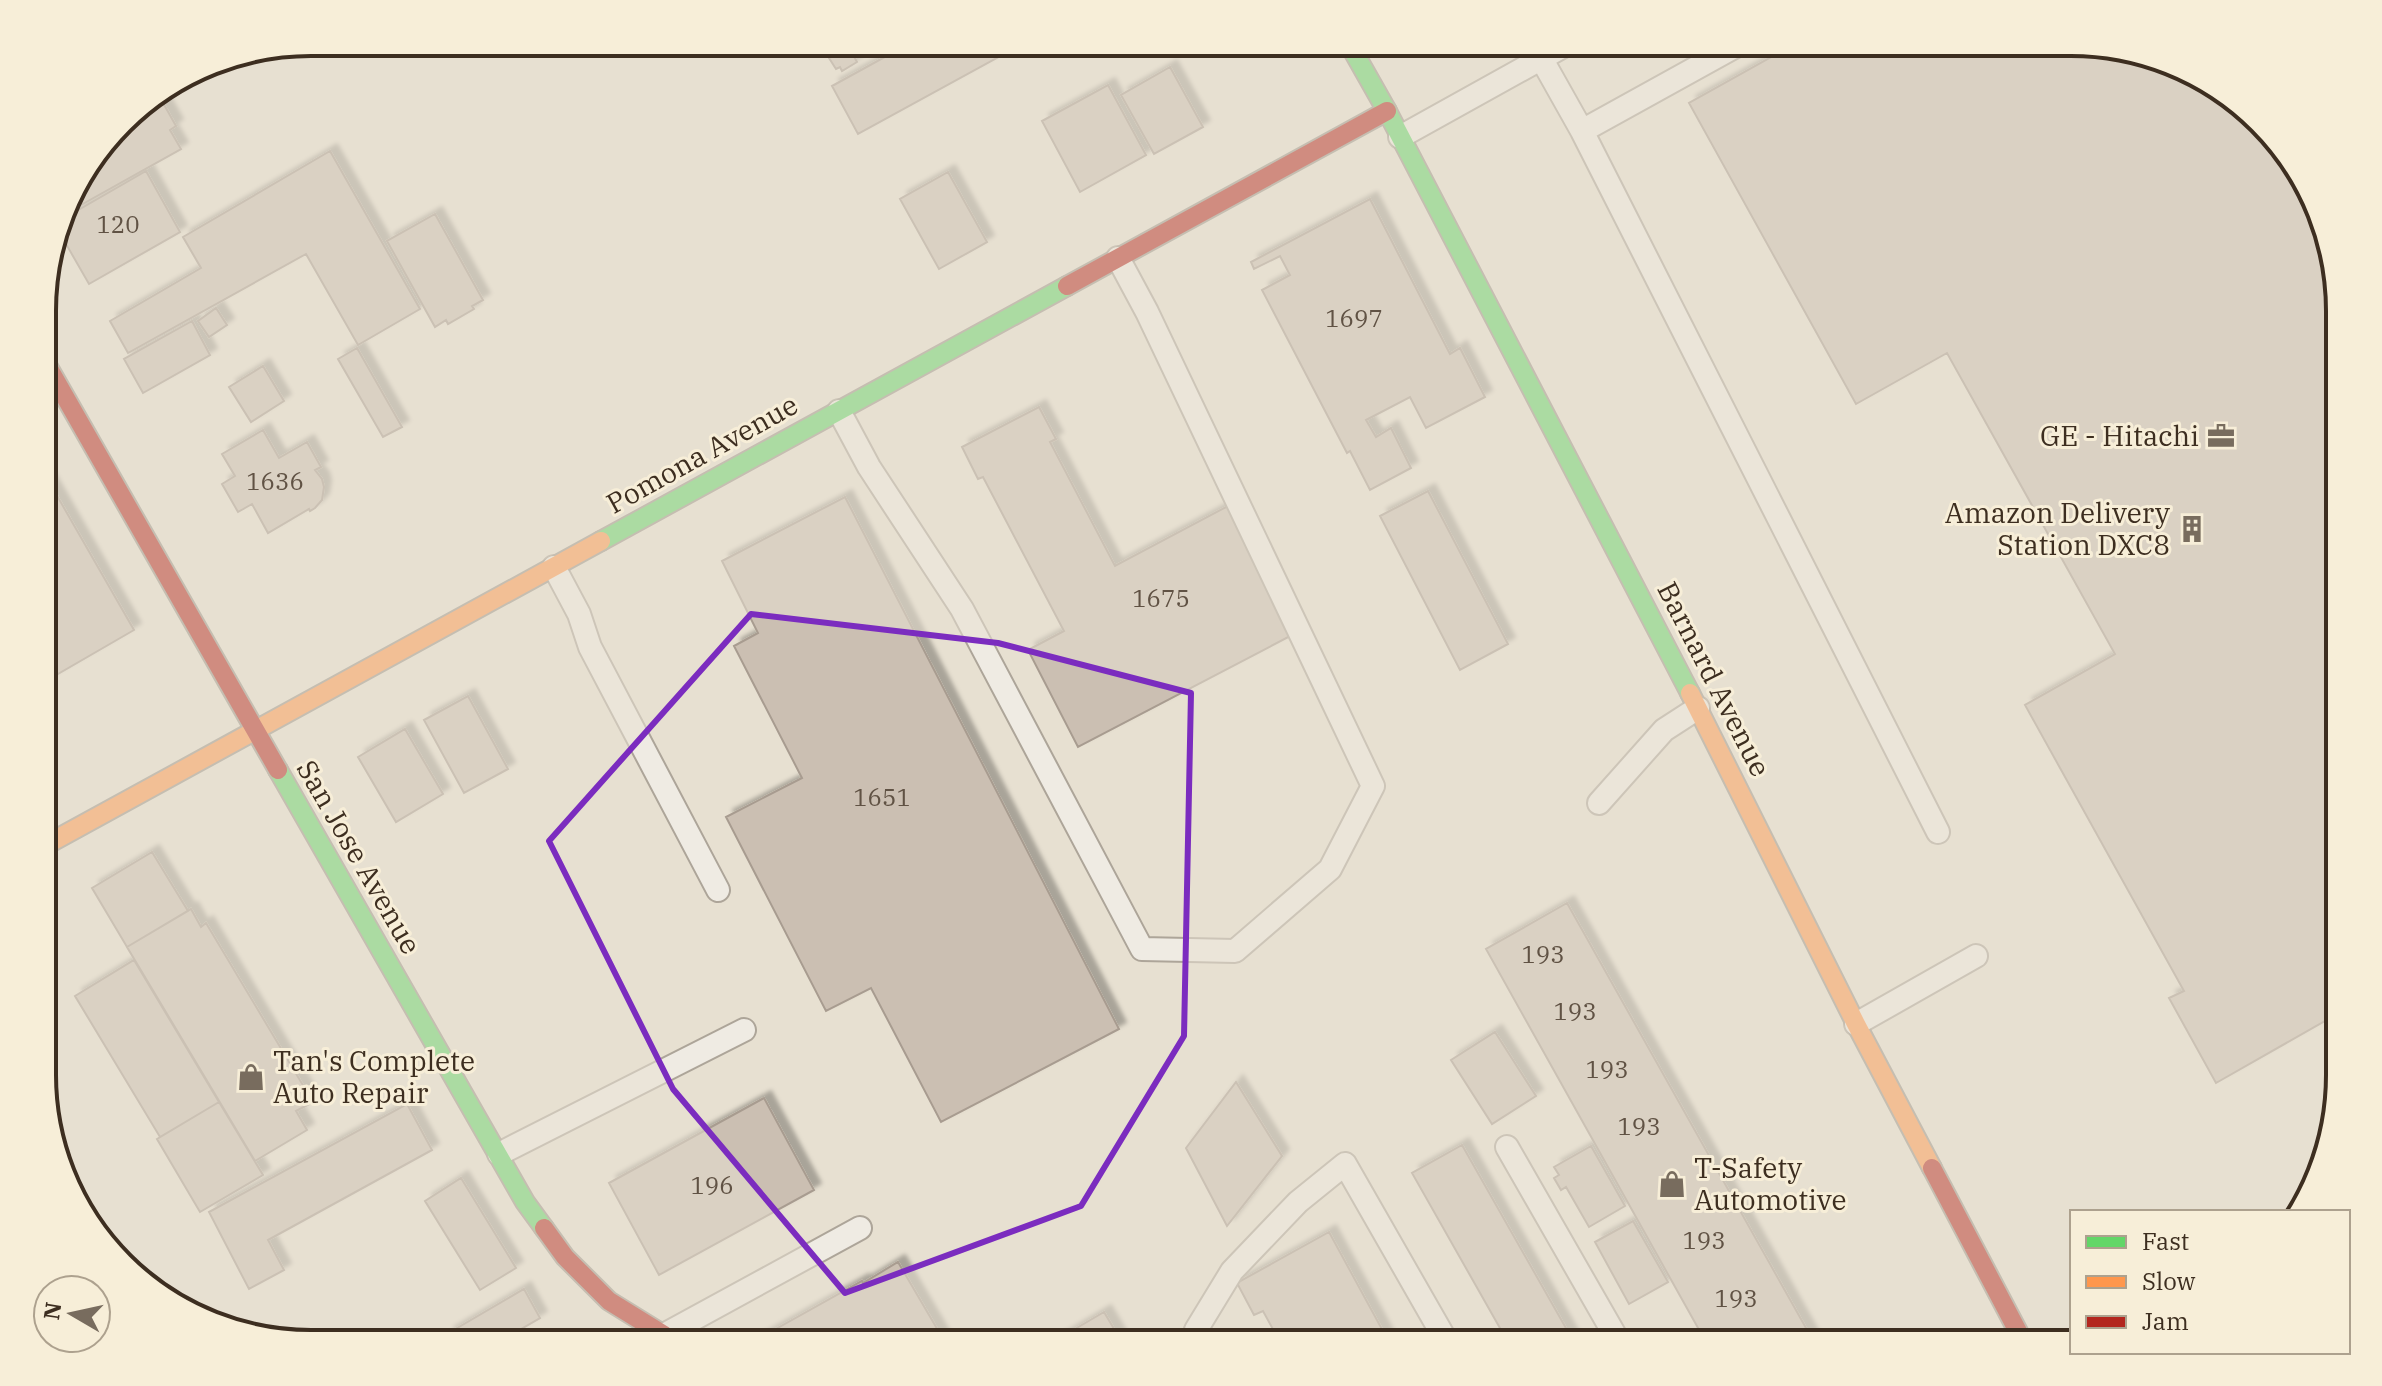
<svg xmlns="http://www.w3.org/2000/svg" width="2382" height="1386" viewBox="0 0 2382 1386" font-family="'IBM Plex Serif',serif">
<defs>
<filter id="shadow"><feDropShadow dx="7" dy="-7" stdDeviation="2" flood-color="#0004"/></filter>
</defs>
<rect width="100%" height="100%" fill="#e7e0d1"/>
<path fill="#cbbfb2" stroke="#a89c90" stroke-width="2" filter="url(#shadow)" d="M826,42h20l11,20 -15,9 -2,-4 -4,2 -7,-11 5,-2z
M912,42h114l-168,92 -26,-48z
M1798,42h274l134,36 98,98 35,117v720l-123,70 -47,-85 15,-7 -159,-286 90,-51 -168,-301 -91,51 -167,-301z
M1170,67l33,60 -49,27 -33,-59z
M1108,85l38,70 -66,37 -38,-71z
M162,101l14,25 -6,4 11,19 -118,66 7,-23 63,-83 5,6z
M330,151l90,158 -62,36 -52,-91 -178,99 -18,-32 91,-53 -18,-31z
M146,171l34,61 -91,52 -31,-54 3,-10z
M948,172l39,70 -48,27 -39,-70z
M1370,199l80,155 10,-6 25,49 -59,31 -16,-31 -44,23 10,17 15,-9 20,40 -41,22 -20,-39 -3,2 -85,-163 28,-15 -10,-19 -26,13 -3,-7z
M435,214l48,86 -11,6 2,3 -26,15 -2,-4 -11,7 -48,-86z
M216,308l11,17 -18,12 -11,-16z
M192,321l18,34 -67,38 -19,-34z
M357,348l45,79 -19,10 -45,-78z
M263,366l21,35 -33,21 -22,-35z
M1039,407l17,32 -6,3 65,124 113,-60 66,128 -216,113 -50,-97 36,-19 -81,-154 -5,2 -16,-32z
M263,430l16,28 28,-16 14,25 -6,3 7,9 2,8 -2,13 -7,8 -5,3 -1,-2 -41,24 -16,-29 -14,8 -16,-28 13,-8 -13,-22z
M48,480l86,150 -90,52v-199z
M1428,491l80,153 -48,26 -80,-154z
M845,497l274,532 -178,93 -70,-134 -45,23 -100,-194 76,-39 -68,-132 24,-13 -36,-72z
M468,696l40,73 -44,24 -40,-73z
M405,729l38,65 -47,28 -38,-65z
M152,852l36,59 -61,36 -35,-59z
M1567,903l248,441h-108l-221,-395z
M191,909l10,18 5,-4 107,179 -17,9 11,19 -52,31 -128,-214z
M134,960l85,142 -59,35 -85,-141z
M1495,1032l41,64 -44,28 -41,-64z
M1236,1082l46,74 -55,70 -41,-78z
M764,1098l50,92 -155,85 -50,-92z
M219,1102l44,73 -63,37 -43,-73z
M407,1104l25,46 -164,90 16,30 -35,19 -40,-77z
M1462,1145l113,199h-66l-97,-171z
M1591,1146l34,60 -36,21 -23,-40 -5,3 -7,-12 5,-3 -5,-8z
M461,1178l55,90 -36,22 -55,-89z
M1633,1221l35,61 -39,22 -34,-62z
M1329,1232l61,112h-109l-18,-33 -9,4 -17,-32z
M898,1262l48,82h-197l113,-63 1,2z
M524,1289l16,29 -45,26h-42l-6,-10z
M1104,1312l19,32h-62l-3,-5z"/>
<g fill="none" stroke-linecap="round" stroke-linejoin="round">
<g stroke="#ada599" stroke-width="26">
<path id="lane" d="M1541,58l41,73 356,701
M1582,131l161,-89
M1400,137l171,-95
M839,411l30,56 93,142 180,340 93,2 95,-82 43,-83 -226,-474 -29,-54
M554,567l25,47 11,33 128,243
M1599,803l65,-73 34,-22
M1856,1024l120,-68
M1507,1147l113,197
M499,1154l245,-124
M664,1335l196,-107
M1200,1344l-4,-14 36,-59 66,-69 47,-38 103,180"/>
</g>
<g stroke="#9c958a" stroke-width="22">
<path id="fast" d="M1348,42l39,69 303,582
M601,541l466,-255
M278,770l247,432 19,26"/>
</g>
<g stroke="#9c958a" stroke-width="22">
<path id="slow" d="M1690,693l166,331 76,144
M44,846l557,-305"/>
</g>
<g stroke="#9c958a" stroke-width="22">
<path id="jam" d="M1067,286l320,-175
M44,360l234,410
M1932,1168l92,175
M544,1228l21,29 44,44 55,34 5,9"/>
</g>
<use href="#lane" stroke="#efebe3" stroke-width="22"/>
<use href="#fast" stroke="#63d668" stroke-width="18"/>
<use href="#slow" stroke="#ff974d" stroke-width="18"/>
<use href="#jam" stroke="#b3261e" stroke-width="18"/>
</g>
<path d="M0 0H2382V1386H0ZM751,614l247,29 193,50 -7,343 -103,170 -236,87 -172,-204 -124,-248z" fill="#e7e0d1" fill-opacity=".55" fill-rule="evenodd"/>
<path fill="none" stroke="#7b2cbf" stroke-width="6" stroke-linejoin="round" d="M751,614l247,29 193,50 -7,343 -103,170 -236,87 -172,-204 -124,-248z"/>
<defs>
<g id="office-bare" transform="scale(2.16)"><path d="M-6-3h4V-5.5h4V-3h4V5H-6ZM-1-4.5V-3h2v-1.5ZM-6 0V1H6V0Z" fill="#786c5e" stroke="#f7eed8" stroke-width="2.5" paint-order="stroke"/></g>
<g id="building-bare" transform="scale(2.16)"><path d="M-4-6H4V6H1V3H-1V6H-4ZM-2.5-4.3h1.7v1.8h-1.7ZM.8-4.3h1.7v1.8H.8ZM-2.5-1h1.7V.8h-1.7ZM.8-1h1.7V.8H.8Z" fill="#786c5e" stroke="#f7eed8" stroke-width="2.5" paint-order="stroke"/></g>
<g id="shop-bare" transform="scale(2.16)"><path d="M-5-2.5h2.3a2.7 3.5 0 0 1 5.4 0H5L5.5 6h-11ZM-1.5-2.5h3a1.5 2.3 0 0 0-3 0Z" fill="#786c5e" stroke="#f7eed8" stroke-width="2.5" paint-order="stroke"/></g>
</defs>
<g fill-rule="evenodd">
<use href="#office-bare" x="2221" y="436"/>
<use href="#building-bare" x="2192" y="529"/>
<use href="#shop-bare" x="251" y="1077"/>
<use href="#shop-bare" x="1672" y="1184"/>
</g>
<g text-anchor="middle" stroke-width="6" stroke-linejoin="round" paint-order="stroke">
<g font-size="24" fill="#605244">
<text x="118" y="233">120</text>
<text x="1354" y="327">1697</text>
<text x="275" y="490">1636</text>
<text x="1161" y="607">1675</text>
<text x="882" y="806">1651</text>
<text x="1543" y="963">193</text>
<text x="1575" y="1020">193</text>
<text x="1607" y="1078">193</text>
<text x="1639" y="1135">193</text>
<text x="712" y="1194">196</text>
<text x="1704" y="1249">193</text>
<text x="1736" y="1307">193</text>
</g>
<g font-size="28" fill="#3d2e20" stroke="#f7eed8" text-anchor="end">
<text x="2199" y="446">GE - Hitachi</text>
<text x="2170" y="523">Amazon Delivery<tspan x="2170" dy="32">Station DXC8</tspan></text>
<text x="273" y="1071" text-anchor="start">Tan's Complete<tspan x="273" dy="32">Auto Repair</tspan></text>
<text x="1694" y="1178" text-anchor="start">T-Safety<tspan x="1694" dy="32">Automotive</tspan></text>
</g>
<g font-size="28" fill="#3d2e20" stroke="#f7eed8">
<text transform="translate(702 454) rotate(-29)" y="10">Pomona Avenue</text>
<text transform="translate(1714 679) rotate(63)" y="10">Barnard Avenue</text>
<text transform="translate(359 857) rotate(60)" y="10">San Jose Avenue</text>
</g>
</g>
<path d="M0 0H2382V1386H0ZM311 56H2071A255 255 0 0 1 2326 311V1075A255 255 0 0 1 2071 1330H311A255 255 0 0 1 56 1075V311A255 255 0 0 1 311 56Z" fill="#f7eed8" fill-rule="evenodd"/>
<path fill="none" stroke="#3d2e20" stroke-width="4" d="M311 56H2071A255 255 0 0 1 2326 311V1075A255 255 0 0 1 2071 1330H311A255 255 0 0 1 56 1075V311A255 255 0 0 1 311 56Z"/>
<rect x="2070" y="1210" width="280" height="144" fill="#f7eed8" stroke="#ada18e" stroke-width="2"/>
<rect x="2086" y="1236" width="40" height="12" fill="#63d668" stroke="#ada18e" stroke-width="2"/>
<text x="2142" y="1250" font-size="24" fill="#3d2e20">Fast</text>
<rect x="2086" y="1276" width="40" height="12" fill="#ff974d" stroke="#ada18e" stroke-width="2"/>
<text x="2142" y="1290" font-size="24" fill="#3d2e20">Slow</text>
<rect x="2086" y="1316" width="40" height="12" fill="#b3261e" stroke="#ada18e" stroke-width="2"/>
<text x="2142" y="1330" font-size="24" fill="#3d2e20">Jam</text>
<g transform="translate(72 1314) rotate(279)"><circle r="38" fill="#f7eed8" stroke="#ada18e" stroke-width="2"/>
<path d="M0-6L14 30L0 20L-14 30Z" fill="#786c5e"/>
<text y="-12" font-size="22" font-weight="bold" text-anchor="middle" fill="#3d2e20">N</text>
</g>
</svg>
